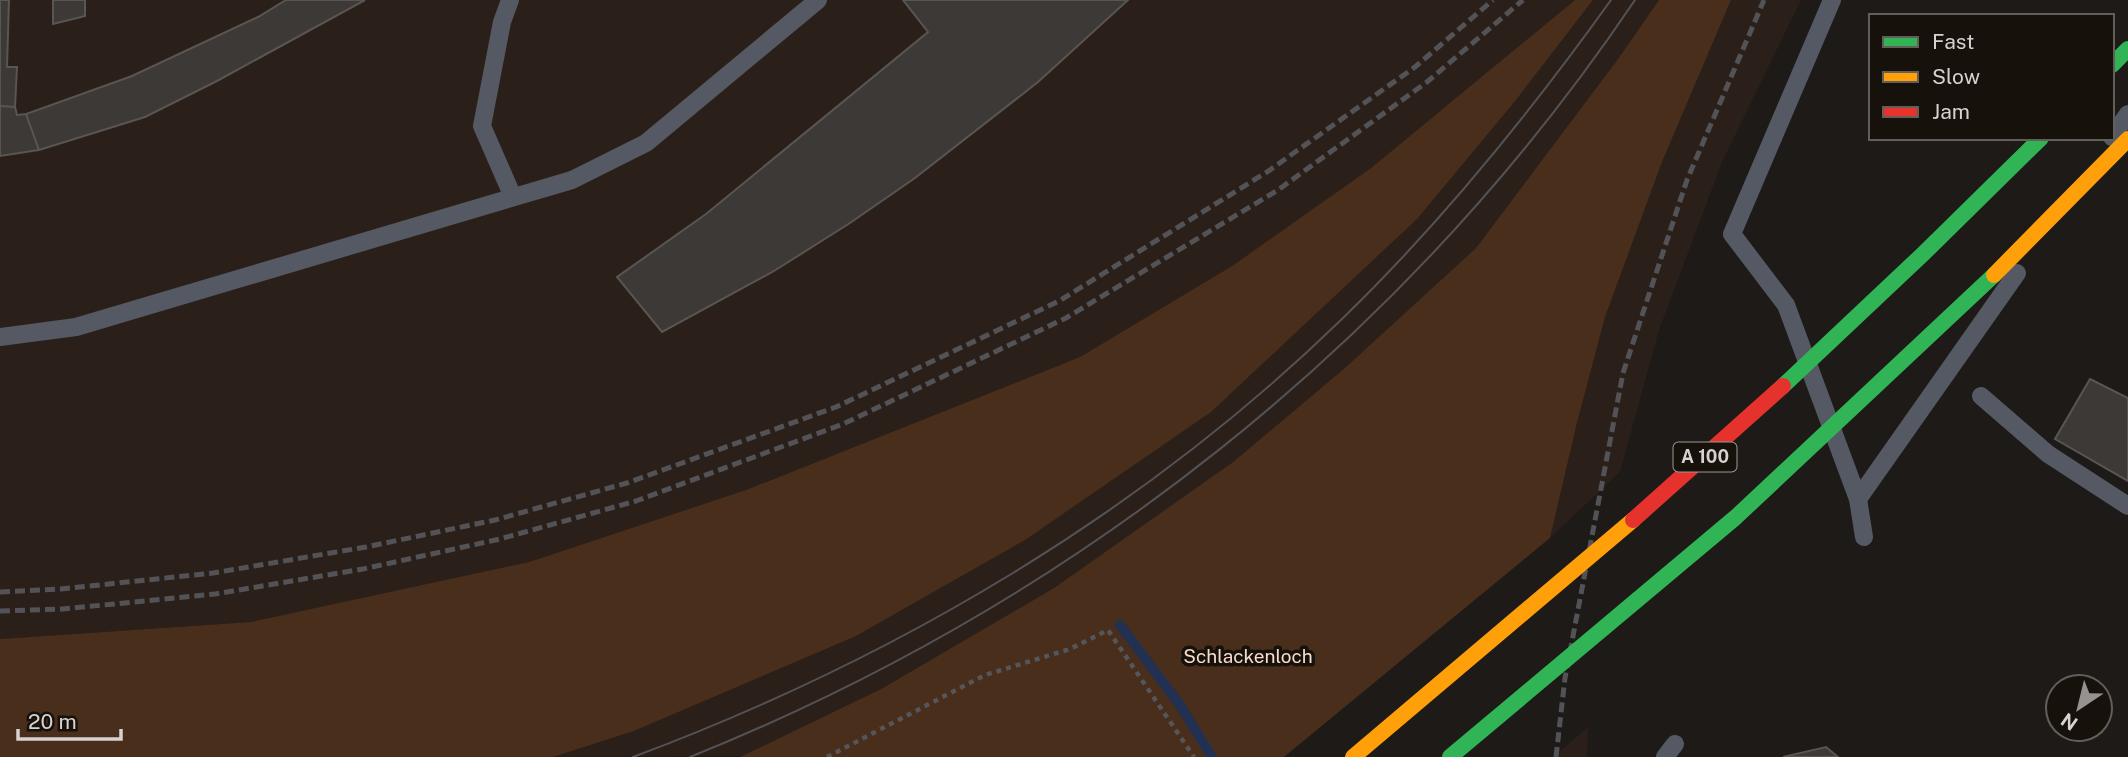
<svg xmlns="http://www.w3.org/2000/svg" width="2128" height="757" viewBox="0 0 2128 757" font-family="'Public Sans',sans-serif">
<rect width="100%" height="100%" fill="#1d1a18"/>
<path fill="#2b2019" d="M0,0h1575l-204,168 -139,98 -152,91 -334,133 -217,72 -278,60 -251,17z
M1593,0h66l-41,59 -142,189 -130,119 -113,95 -179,126 -173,101 -138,67 -190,1 81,-26 220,-94 564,-419 98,-118z
M1731,0h70l-79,162 -63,168 -39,142 -70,66 27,-115 28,-106 57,-155z
M1588,727l-1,30h-34z"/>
<path fill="#482e1b" d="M1575,0h18l-77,100 -98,118 -207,194 -186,128 -171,97 -220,94 -81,26h-553v-118l251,-17 278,-60 217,-72 334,-133 152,-91 139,-98z
M1659,0h72l-69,162 -57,155 -28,106 -27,115 -266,219h-544l141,-68 173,-101 179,-126 113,-95 130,-119 142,-189z"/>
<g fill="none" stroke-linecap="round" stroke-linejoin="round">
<path stroke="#223152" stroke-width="10" d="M1120,625l60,80 32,52"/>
</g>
<path fill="#3c3937" stroke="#585553" stroke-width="2" d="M0,0h9l-2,67h10l-2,40 -15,-1z
M53,0h32v16l-32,8z
M286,0h79l-148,81 -72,36 -106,33 -13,-36 106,-38 126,-59z
M903,0h225l-90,82 -123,96 -65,45 -76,48 -112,61 -45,-55 89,-63 222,-182z
M0,106l15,1 2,8 9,-1 13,36 -39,6z
M2090,379l38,19v83l-73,-42z
M1826,747l12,10h-55z"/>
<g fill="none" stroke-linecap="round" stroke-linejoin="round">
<path stroke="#54565c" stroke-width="4.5" stroke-dasharray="5 5" stroke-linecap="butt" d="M827,757l158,-82 85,-26 38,-19 86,127"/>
<path stroke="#545963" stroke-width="18" d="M510,0l-8,22 -20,104 31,71
M1832,0l-100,234 54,71 72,194 6,38
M2112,137l16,-23
M0,337l76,-10 496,-147 74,-37 172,-143
M1981,396l67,58 80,52
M1858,499l159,-226
M1665,757l10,-13"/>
<path stroke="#30b455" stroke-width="16" d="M2112,65l16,-16"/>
<path stroke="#535357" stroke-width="2" d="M633,757c262,-98 509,-243 710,-439 100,-97 187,-205 268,-318
M690,757c383,-154 714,-414 945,-757"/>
<path stroke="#535357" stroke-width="5" stroke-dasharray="10 5" stroke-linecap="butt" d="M0,592l61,-3 152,-16 153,-26 129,-27 132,-37 209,-76 223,-106 208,-129 148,-105 78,-67
M0,611l63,-2 152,-15 148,-25 137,-30 136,-38 207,-77 223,-106 212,-128 149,-108 96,-82
M1556,757l9,-79 58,-305 64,-193 77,-180"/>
<path stroke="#30b455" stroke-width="16" d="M1783,386l139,-131 119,-117
M1450,757l286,-240 258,-242"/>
<path stroke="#ff9f0a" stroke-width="16" d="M1994,275l134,-136
M1353,757l280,-237"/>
<path stroke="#e5322d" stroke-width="16" d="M1633,520l150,-134"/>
</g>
<g text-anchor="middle" stroke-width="7" stroke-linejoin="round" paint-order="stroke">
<rect fill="#17110c" stroke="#9d9894" stroke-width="2" x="1673.5" y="442.5" width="63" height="29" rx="5"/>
<g font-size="18" font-weight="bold" fill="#d7d2cf">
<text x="1705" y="463">A 100</text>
</g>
<g font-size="19" fill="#f8dbc9" stroke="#17110c">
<text x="1248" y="663">Schlackenloch</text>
</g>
</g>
<rect x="1869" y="14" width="245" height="126" fill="#17110c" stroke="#645e5a" stroke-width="2"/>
<rect x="1883" y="37" width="35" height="10" fill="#30b455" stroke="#645e5a" stroke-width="2"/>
<text x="1932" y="49" font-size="21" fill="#d7d2cf">Fast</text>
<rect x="1883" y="72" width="35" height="10" fill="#ff9f0a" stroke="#645e5a" stroke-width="2"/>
<text x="1932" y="84" font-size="21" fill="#d7d2cf">Slow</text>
<rect x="1883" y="107" width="35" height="10" fill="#e5322d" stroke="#645e5a" stroke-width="2"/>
<text x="1932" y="119" font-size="21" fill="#d7d2cf">Jam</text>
<g transform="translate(2079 708) rotate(215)"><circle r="33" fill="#17110c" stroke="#645e5a" stroke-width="2"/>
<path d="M0-5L12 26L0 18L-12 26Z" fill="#96928f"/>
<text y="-10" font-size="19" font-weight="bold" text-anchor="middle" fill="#d7d2cf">N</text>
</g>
<path d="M18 729v10h103v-10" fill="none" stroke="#d7d2cf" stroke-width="3.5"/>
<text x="28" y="729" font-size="21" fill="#d7d2cf" stroke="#17110c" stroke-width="5" paint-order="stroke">20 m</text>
</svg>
